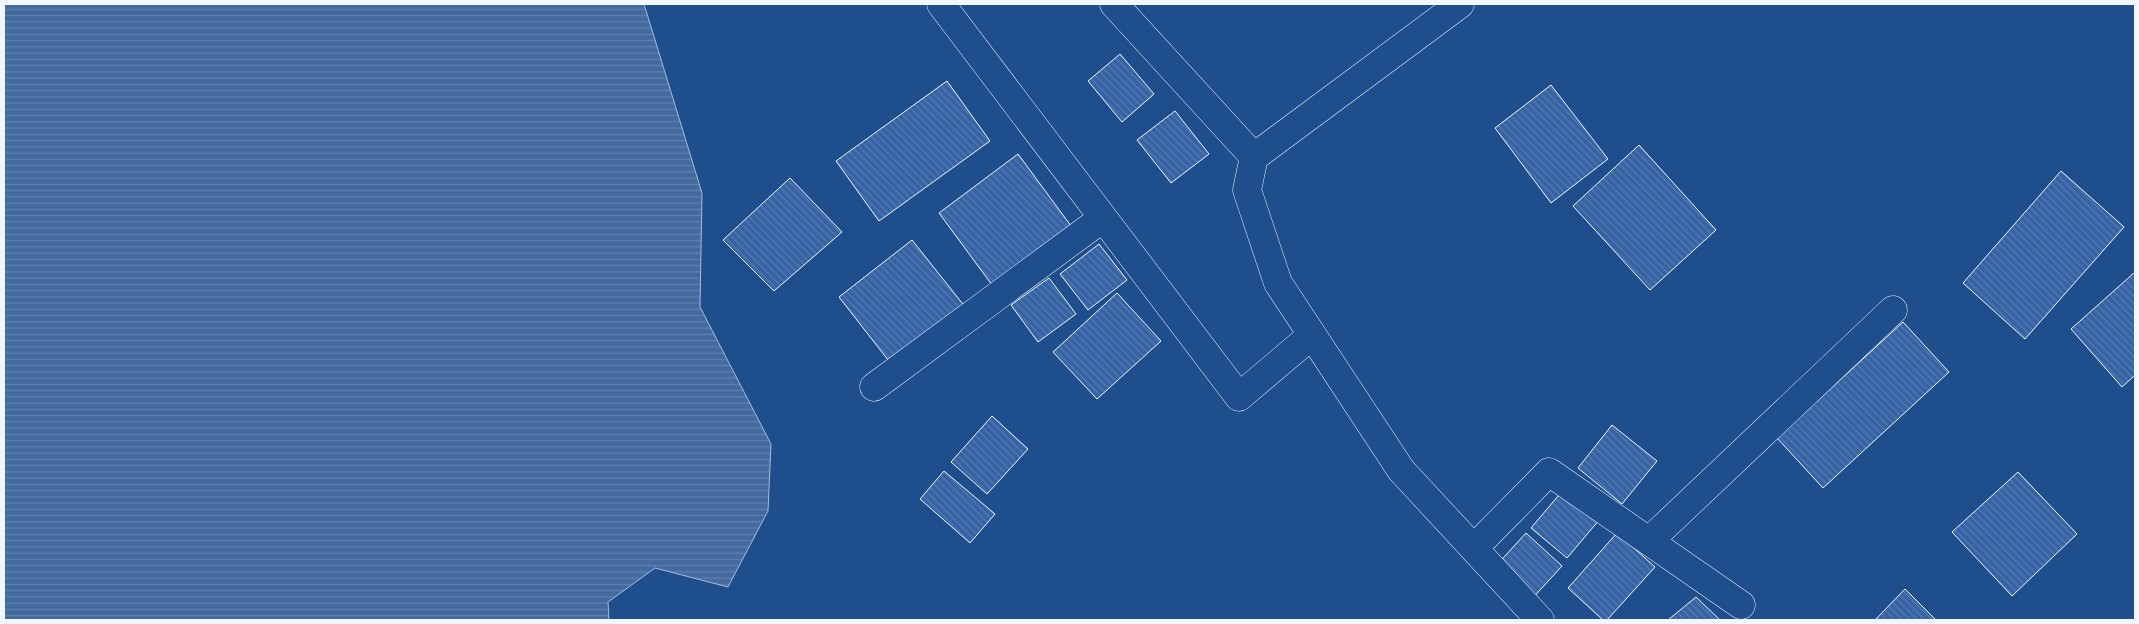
<svg xmlns="http://www.w3.org/2000/svg" width="2139" height="624" viewBox="0 0 2139 624" font-family="Poppins,sans-serif">
<defs>
<pattern id="water-rules" width="6" height="5" patternUnits="userSpaceOnUse" patternTransform="scale(1.25)"><rect width="6" height="5" fill="#446ba0"/><path d="M0 2.5h6" fill="none" stroke="#5f81ae"/></pattern>
<pattern id="building-back-hatch" width="6" height="6" patternUnits="userSpaceOnUse" patternTransform="scale(1.25)"><rect width="6" height="6" fill="#3563a3"/><path d="M-1 5l2 2M0 0l6 6M5-1l2 2" fill="none" stroke="#537ab1"/></pattern>
</defs>
<rect width="100%" height="100%" fill="#1f4e8c"/>
<path fill="url(#water-rules)" stroke="#a8bbd7" d="M4,4h640l58,189 -2,114 71,137 -3,67 -40,76 -73,-19 -47,34 1,18h-605z"/>
<path fill="url(#building-back-hatch)" stroke="#f2f6ff" d="M1120,54l34,40 -32,28 -34,-41z
M947,81l43,60 -111,80 -43,-60z
M1551,85l57,74 -57,44 -56,-75z
M1175,111l34,43 -38,29 -34,-43z
M1639,145l77,85 -66,60 -77,-84z
M1018,154l56,76 -79,59 -56,-76z
M2061,171l63,56 -99,112 -62,-56z
M790,178l52,54 -68,59 -51,-51z
M912,240l54,68 -74,57 -53,-68z
M1099,244l28,36 -39,30 -28,-36z
M2135,272v103l-13,12 -51,-58z
M1049,278l27,36 -38,28 -27,-37z
M1117,293l44,48 -64,58 -44,-47z
M1903,322l46,50 -126,116 -46,-50z
M992,416l36,33 -41,45 -36,-32z
M1612,425l45,36 -35,43 -44,-36z
M944,471l51,43 -25,29 -50,-44z
M2018,472l59,62 -65,62 -60,-64z
M1564,489l36,30 -33,39 -36,-30z
M1526,533l36,33 -32,35 -36,-33z
M1617,533l38,34 -48,53h-4l-35,-32z
M1905,589l31,31h-61z
M1696,597l24,23h-52z"/>
<g fill="none" stroke-linecap="round" stroke-linejoin="round">
<g stroke="#f2f6ff" stroke-width="29">
<path id="minor" d="M941,4l298,393 73,-62
M1114,4l140,153
M1460,4l-206,153 -7,33 31,93 123,187 139,150
M874,387l229,-169
M1649,541l244,-231
M1474,548l75,-76 192,133"/>
</g>
<use href="#minor" stroke="#1f4e8c" stroke-width="28"/>
</g>
<rect width="2139" height="624" fill="none" stroke="#f2f6ff" stroke-width="10"/>
</svg>
